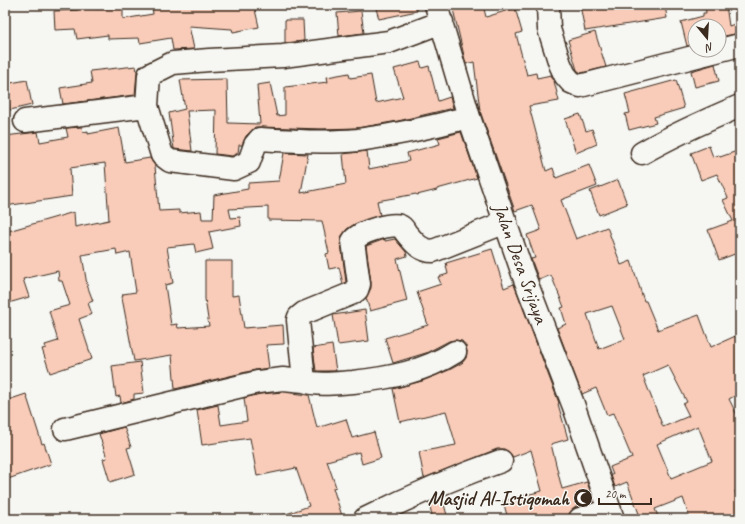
<svg xmlns="http://www.w3.org/2000/svg" width="745" height="524" viewBox="0 0 745 524" font-family="Caveat,sans-serif">
<rect width="100%" height="100%" fill="#f6f6f2"/>
<filter id="ink" filterUnits="userSpaceOnUse"><feTurbulence type="fractalNoise" baseFrequency=".025" numOctaves="2"/><feDisplacementMap in="SourceGraphic" scale="8" xChannelSelector="R" yChannelSelector="G"/><feConvolveMatrix kernelMatrix="1 2 1 2 8 2 1 2 1" color-interpolation-filters="sRGB"/></filter>
<g filter="url(#ink)">
<path fill="#f8ccb9" stroke="#3b2a1e" fill-rule="evenodd" d="M78,5h17v4l28,-1v11l30,-5 -1,-9h102l5,22 -26,5 -1,-3 -43,-3 5,23 -21,1 -2,-12 -31,5 -1,-5 -31,1v-4l-31,4 -2,-10 -20,1 -1,-19 24,-1z
M375,5h42v6l-38,8z
M452,5h31l3,12 29,-9 7,24 -6,2 11,41 9,-2 1,5 14,-3 3,6 5,20 -30,5 17,65 7,-3 3,10 33,-13 8,21 -36,14 15,39 31,-12 14,38 10,-4 13,40h2l12,29 41,-15 12,32 29,-13v59l-11,6 11,22v69l-5,1 5,18v10h-50l-7,-21 -28,11 4,10h-18l-14,-37 -12,5 -4,-12h2l-3,-8 22,-9 -19,-45 -6,2 -11,-27 -14,6 -25,-66 9,-4 -5,-16 3,-1 -13,-32 -12,5 -8,-21 4,-1 -8,-23 14,-5 -9,-25 -17,6 -35,-100 -6,-49 -8,2zM612,306l13,33 -26,10 -12,-35zM668,365l19,37 -4,2 6,12 -26,11 -20,-51zM698,426l14,35 -41,17 -14,-34z
M580,5h17v2l18,-2h50l2,13 -82,13z
M705,5h21l3,21 11,-4v11l-21,4v-11h-24v18l-8,2 -6,-24 22,-6v-3h3z
M361,11l3,22 -25,3 -2,-23z
M285,20h18l1,21 -19,2z
M595,32l11,35 -25,6 -4,-3 -9,-30z
M420,62l2,6 7,-2 9,35 12,-4 3,11 -55,13 -41,7 -36,1 -60,-2h-6l-9,9 -4,9h-3l-1,8 -6,3 -17,-2 1,-44 -29,1 5,40 -18,-2 -5,-36 16,-4 -5,-29 47,-1 1,44 32,1 -3,-39 13,-2 7,33 8,-1v-28l43,-5 -1,-5 22,-4 1,5 21,-3 5,28 27,-6 -9,-28z
M715,64l4,17 -24,6 -4,-16z
M136,66l1,6 -2,23 -72,9 -3,-16 32,-5 -2,-12z
M27,80l5,25 -22,5 -5,-26z
M676,80l8,28 -30,9 2,6 -27,7 -4,-16 5,-1 -5,-19z
M580,114l6,17 6,-2 5,15 -21,9 -11,-34z
M82,127l1,5 5,-1v3l31,-6 6,34 25,-4 5,8 4,45 20,-1v3l22,-2 1,8h11l1,-24 34,-6v-6l31,-2 5,-28 24,1 -7,39 45,-9 -3,-30 24,-3 2,18 40,-8 -2,-8 33,-9 -2,-6 23,-6 16,46 -40,11v1l-20,5 -1,-1 -39,7 3,14 -25,9 -8,5 -6,8v6l5,39 -3,2 -4,-17 -10,2 -3,-15 3,-1 -7,-32 -54,-1v-13l-39,2 2,9 9,-1 1,9 -32,6 4,17 -17,4 -2,-9 -27,3 6,36 -8,2 6,40 6,-1 1,4 31,-2 -4,-27v-38h27v35l7,-1 5,33 39,-3 1,19 -18,1 3,23 -14,2 -80,19 -3,-34 -38,6 -12,-63 1,-4 13,-2 -6,-40 -13,3 -1,-6 -34,6 5,30 6,16 -5,2 4,11 -13,5 13,40 -42,14 -8,-24 4,-1 -1,-3 13,-4 -9,-30 21,-6 -8,-24h-3l-1,-10 -35,8 6,18 -24,7v-72l69,-20 1,15 34,-7 -4,-57 -35,5 2,28 -67,10v-70l33,-4 2,10 28,-5 -2,-9z
M709,146l4,11 6,-2 1,2 20,-7v102l-21,8 -11,-30 25,-9 -10,-21 5,-2 -11,-24 -16,6 -10,-27z
M618,180l9,24 -28,11 -9,-24z
M385,239v2l10,-2 11,13 1,4 -10,3 10,42 -37,10 -4,-13 5,-10v-6l-5,-36z
M492,249l12,39 10,-4 45,119 -1,1 10,35 -17,5 11,45 25,-7 7,20 -18,5 -5,4 -3,7 -3,1h-57l-5,-18 39,-10 -11,-41 -18,7 -4,-5 -5,-3h-7l-73,29 -5,-26 37,-7 -10,-34 -46,11 -7,-33 29,-8 27,-11 13,-7 4,-5 1,-6 -1,-6 -4,-5 -7,-1 -6,1 -23,12 -33,10 -8,-25 43,-13 -11,-33 24,-8 -3,-7 10,-3 -2,-8h1l-1,-3z
M365,310l4,31 -31,4 -5,-30z
M332,345l4,26h-20l-3,-23z
M140,362l4,31 -10,1v5l-13,4 -1,-7 -4,1 -4,-31z
M283,392l26,3 8,33 29,-9 6,19 22,-6 7,26 -19,6 -3,-12 -32,9 9,26 -3,1 10,31h-65v-2l31,-11 -13,-38 -39,8 -7,-38 -48,7 -5,-35 21,-5 3,20 26,-4 -3,-23 16,-4z
M26,394l16,50 2,-1 7,21 -46,16v-79z
M124,427l7,20 -4,1 8,26 -25,8 -7,-23 4,-1 -8,-24z
M442,497l6,22h-15l-4,-16z"/>
<g fill="none" stroke-linecap="round" stroke-linejoin="round">
<g stroke="#3b2a1e" stroke-width="25">
<path id="minor" d="M436,5l33,112 54,157 50,130 40,115
M548,5l1,24 11,35 5,11 6,7 9,4 160,-41
M442,22l-53,20 -106,14 -74,4 -36,3 -24,12 -2,31 15,49 8,6 64,8 15,-7 6,-17 5,-6c32,2 66,4 98,1 38,-5 74,-13 111,-23
M25,121l122,-15
M642,153c31,-18 65,-33 98,-47
M455,352c-31,20 -66,26 -102,30 -16,1 -34,4 -49,-1l-6,-61 1,-3 5,-4 49,-20 4,-3 2,-6 -6,-43c5,-9 38,-18 47,-15 3,1 4,4 6,7 8,9 14,18 27,18l73,-29
M65,429l193,-47 25,-3 21,2
M365,519c44,-22 90,-42 136,-58
M580,519l30,-9"/>
</g>
<use href="#minor" stroke="#f6f6f2" stroke-width="22"/>
</g>
</g>
<defs>
<g id="mosque-disc" transform="scale(1)"><circle r="9.5" fill="#3b2a1e" stroke="#f6f6f2"/><path d="M3.5-4.9A6 6 0 1 0 3.5 4.9A5 5 0 1 1 3.5-4.9Z" fill="#fff"/></g>
</defs>
<g fill-rule="evenodd">
<use href="#mosque-disc" x="583" y="498"/>
</g>
<g text-anchor="middle" stroke-width="3" stroke-linejoin="round" paint-order="stroke">
<g font-size="20" fill="#3b2a1e" stroke="#f6f6f2">
<text transform="translate(521 263) rotate(70)" y="7">Jalan Desa Srijaya</text>
</g>
<g font-size="20" font-weight="bold" fill="#3b2a1e" stroke="#f6f6f2" text-anchor="end">
<text x="569" y="505">Masjid Al-Istiqomah</text>
</g>
</g>
<rect width="745" height="524" fill="none" stroke="#f6f6f2" stroke-width="20"/>
<rect x="10" y="10" width="725" height="504" fill="none" stroke="#3b2a1e" stroke-width="1.5" filter="url(#ink)"/>
<g transform="translate(707 38) rotate(162)"><circle r="19" fill="#f6f6f2" stroke="#aba49d"/>
<path d="M0-3L7 15L0 10L-7 15Z" fill="#3b2a1e"/>
<text y="-6" font-size="11" font-weight="bold" text-anchor="middle" fill="#3b2a1e">N</text>
</g>
<path d="M599 498v6h52v-6" fill="none" stroke="#3b2a1e" stroke-width="2"/>
<text x="605" y="498" font-size="12" fill="#3b2a1e" stroke="#f6f6f2" stroke-width="3" paint-order="stroke">20 m</text>
</svg>
